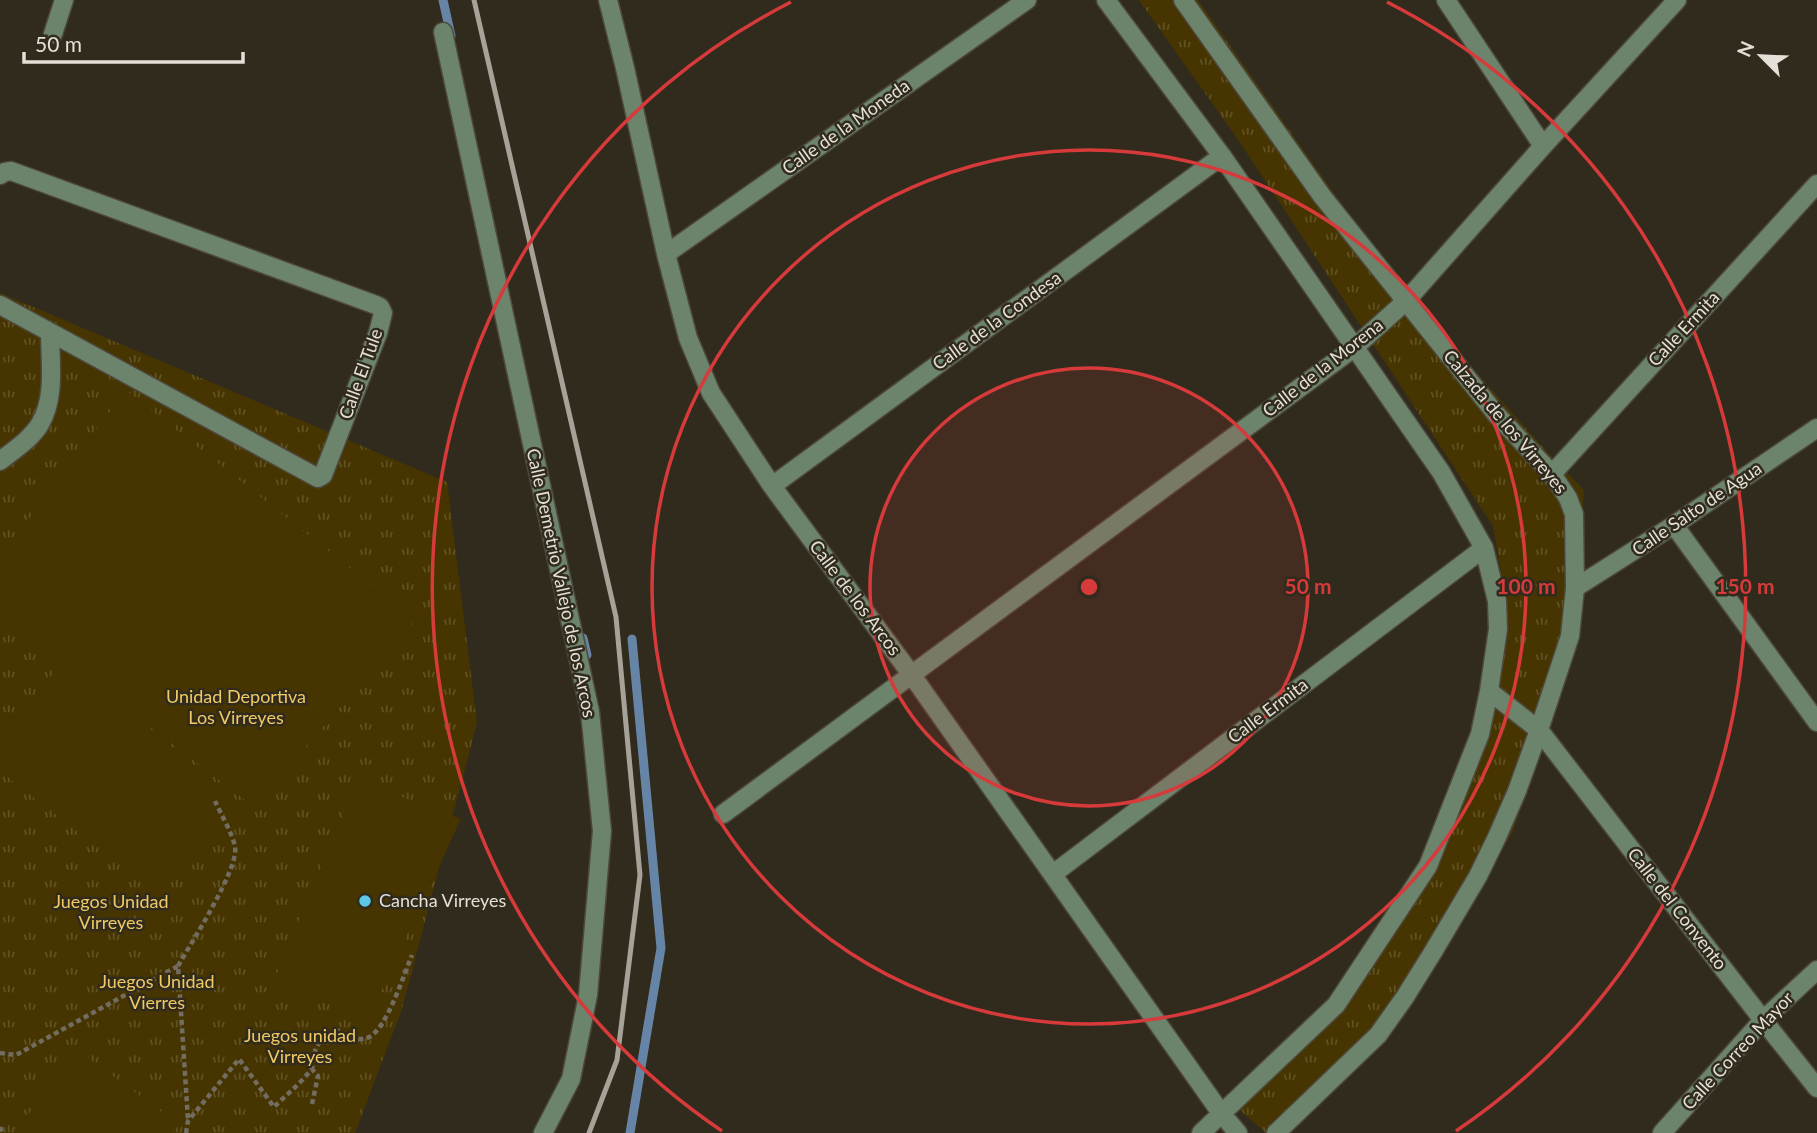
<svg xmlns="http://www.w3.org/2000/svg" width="1817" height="1133" viewBox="0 0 1817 1133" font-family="Lato,sans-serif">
<defs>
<pattern id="park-tufts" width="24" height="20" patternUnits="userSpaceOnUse" patternTransform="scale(1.75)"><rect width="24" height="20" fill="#463500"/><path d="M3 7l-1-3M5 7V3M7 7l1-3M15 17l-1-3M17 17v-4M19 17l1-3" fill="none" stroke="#615224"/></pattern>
</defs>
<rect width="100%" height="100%" fill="#312b1d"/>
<path fill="url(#park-tufts)" d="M1139,0h59l201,286 150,168 35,36 -10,149 -61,192 -122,200 -111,102h-14l-31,-27 105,-102 93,-141 56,-141 19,-110 -15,-86 -254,-385z
M0,293l447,189 30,241 -75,286 -47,124h-355z"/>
<path fill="#463500" d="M126,390l289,230 -161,187 -254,-196v-54z
M62,663l174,136 -77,96 -159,-124v-36z
M357,780l104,39 -93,200 -95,-36z
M79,1051l100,74 -7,8h-98l-3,-2 1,2h-56l19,-28z"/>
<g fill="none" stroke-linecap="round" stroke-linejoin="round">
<path stroke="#6684a5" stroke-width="9" d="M443,0l8,36
M583,638l4,17
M630,1133l31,-185 -29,-309"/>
<g stroke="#4e483b" stroke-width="21">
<path id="minor" d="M608,0l17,68 41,186 22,84 23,55 61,93 139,188 310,439 17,20
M1106,0l116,156 219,316 43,76 13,53 1,28 -9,62 -9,43 -52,132 -92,139 -135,128
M1183,0l139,196 174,218 56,60 16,24 6,16 1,74 -5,48 -31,94 -22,61 -20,46 -19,39 -45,76 -28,45 -27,38 -102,98
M1446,0l97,146
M443,32l147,680 12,119 -14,164 -17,84 -28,54
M53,34l11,-34
M0,175l5,-3 6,-1 365,134 4,2 3,6 -5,20 -55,142 -5,3 -318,-173
M666,254l361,-254
M0,461c14,-11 31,-22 40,-37 16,-27 10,-62 10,-92
M1552,474l265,-290
M772,486l450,-330
M1674,525l143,197
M1575,588l99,-63 143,-97
M1489,691l50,39 224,290 54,68
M723,814l632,-467 51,-46 137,-155 134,-146
M1053,874l431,-326
M1662,1133l101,-113 54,-50"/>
</g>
<path stroke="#736d61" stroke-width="4.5" stroke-dasharray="5 3.5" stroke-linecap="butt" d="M178,966c13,-23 61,-97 57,-119 -2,-13 -15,-34 -20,-46
M0,1053l16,2 162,-89 10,154
M312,1104l6,-28 -6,-7
M0,1127l2,6
M186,1133l2,-12 51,-62 35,48c11,-11 26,-23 36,-36 10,-14 -4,-26 22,-35l3,-7c9,5 22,13 32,9 19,-6 37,-64 45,-83"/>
<use href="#minor" stroke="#6c836c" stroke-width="18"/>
<path stroke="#a7a298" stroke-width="5" d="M474,0l142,617 24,258 -23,185 -28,73"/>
</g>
<circle cx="1089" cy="587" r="219" fill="#d73a3a" fill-opacity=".12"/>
<g fill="none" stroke="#d73a3a" stroke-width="3.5">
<circle cx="1089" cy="587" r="219"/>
<circle cx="1089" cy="587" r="437"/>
<path d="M722 1131A656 656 0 0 1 791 2M1387 2A656 656 0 0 1 1456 1131"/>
</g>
<circle fill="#5bc8e6" stroke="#312b1d" stroke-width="2.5" cx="365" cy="901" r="7"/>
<g text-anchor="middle" stroke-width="5" stroke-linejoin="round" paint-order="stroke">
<g font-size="18" fill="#e4e0d7" stroke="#312b1d">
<text transform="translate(846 127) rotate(-35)" y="6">Calle de la Moneda</text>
<text transform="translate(997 321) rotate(-36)" y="6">Calle de la Condesa</text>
<text transform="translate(1684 329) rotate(-47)" y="6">Calle Ermita</text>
<text transform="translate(1323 368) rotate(-38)" y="6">Calle de la Morena</text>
<text transform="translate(361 374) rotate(-70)" y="6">Calle El Tule</text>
<text transform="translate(1505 422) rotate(50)" y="6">Calzada de los Virreyes</text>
<text transform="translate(1697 509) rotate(-34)" y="6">Calle Salto de Agua</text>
<text transform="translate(561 583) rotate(78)" y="6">Calle Demetrio Vallejo de los Arcos</text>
<text transform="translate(855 598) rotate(53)" y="6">Calle de los Arcos</text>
<text transform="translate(1268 711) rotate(-37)" y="6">Calle Ermita</text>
<text transform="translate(1677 909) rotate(52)" y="6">Calle del Convento</text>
<text transform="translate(1738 1051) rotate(-47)" y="6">Calle Correo Mayor</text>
</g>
<g font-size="18" fill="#efca64" stroke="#312b1d">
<text x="236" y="703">Unidad Deportiva<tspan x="236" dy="21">Los Virreyes</tspan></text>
<text x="111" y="908">Juegos Unidad<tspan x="111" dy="21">Virreyes</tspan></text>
<text x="157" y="988">Juegos Unidad<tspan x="157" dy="21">Vierres</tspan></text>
<text x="300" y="1042">Juegos unidad<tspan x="300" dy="21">Virreyes</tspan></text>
</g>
<g font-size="18" fill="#e4e0d7" stroke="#312b1d" text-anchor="start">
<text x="379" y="907">Cancha Virreyes</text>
</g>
</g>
<circle cx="1089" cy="587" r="10" fill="#d73a3a" stroke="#312b1d" stroke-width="3.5"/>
<g font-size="21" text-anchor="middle" font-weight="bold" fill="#d73a3a" stroke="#312b1d" stroke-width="5" stroke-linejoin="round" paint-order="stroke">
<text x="1308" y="594">50 m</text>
<text x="1526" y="594">100 m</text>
<text x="1745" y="594">150 m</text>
</g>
<g transform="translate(1761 56) rotate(294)" stroke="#312b1d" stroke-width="5" paint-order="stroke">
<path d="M0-5L12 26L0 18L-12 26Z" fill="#e4e0d7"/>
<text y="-10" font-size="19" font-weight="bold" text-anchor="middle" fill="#e4e0d7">N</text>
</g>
<path d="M24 52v10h219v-10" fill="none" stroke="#e4e0d7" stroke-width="3.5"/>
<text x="35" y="52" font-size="21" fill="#e4e0d7" stroke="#312b1d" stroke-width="5" paint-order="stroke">50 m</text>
</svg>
